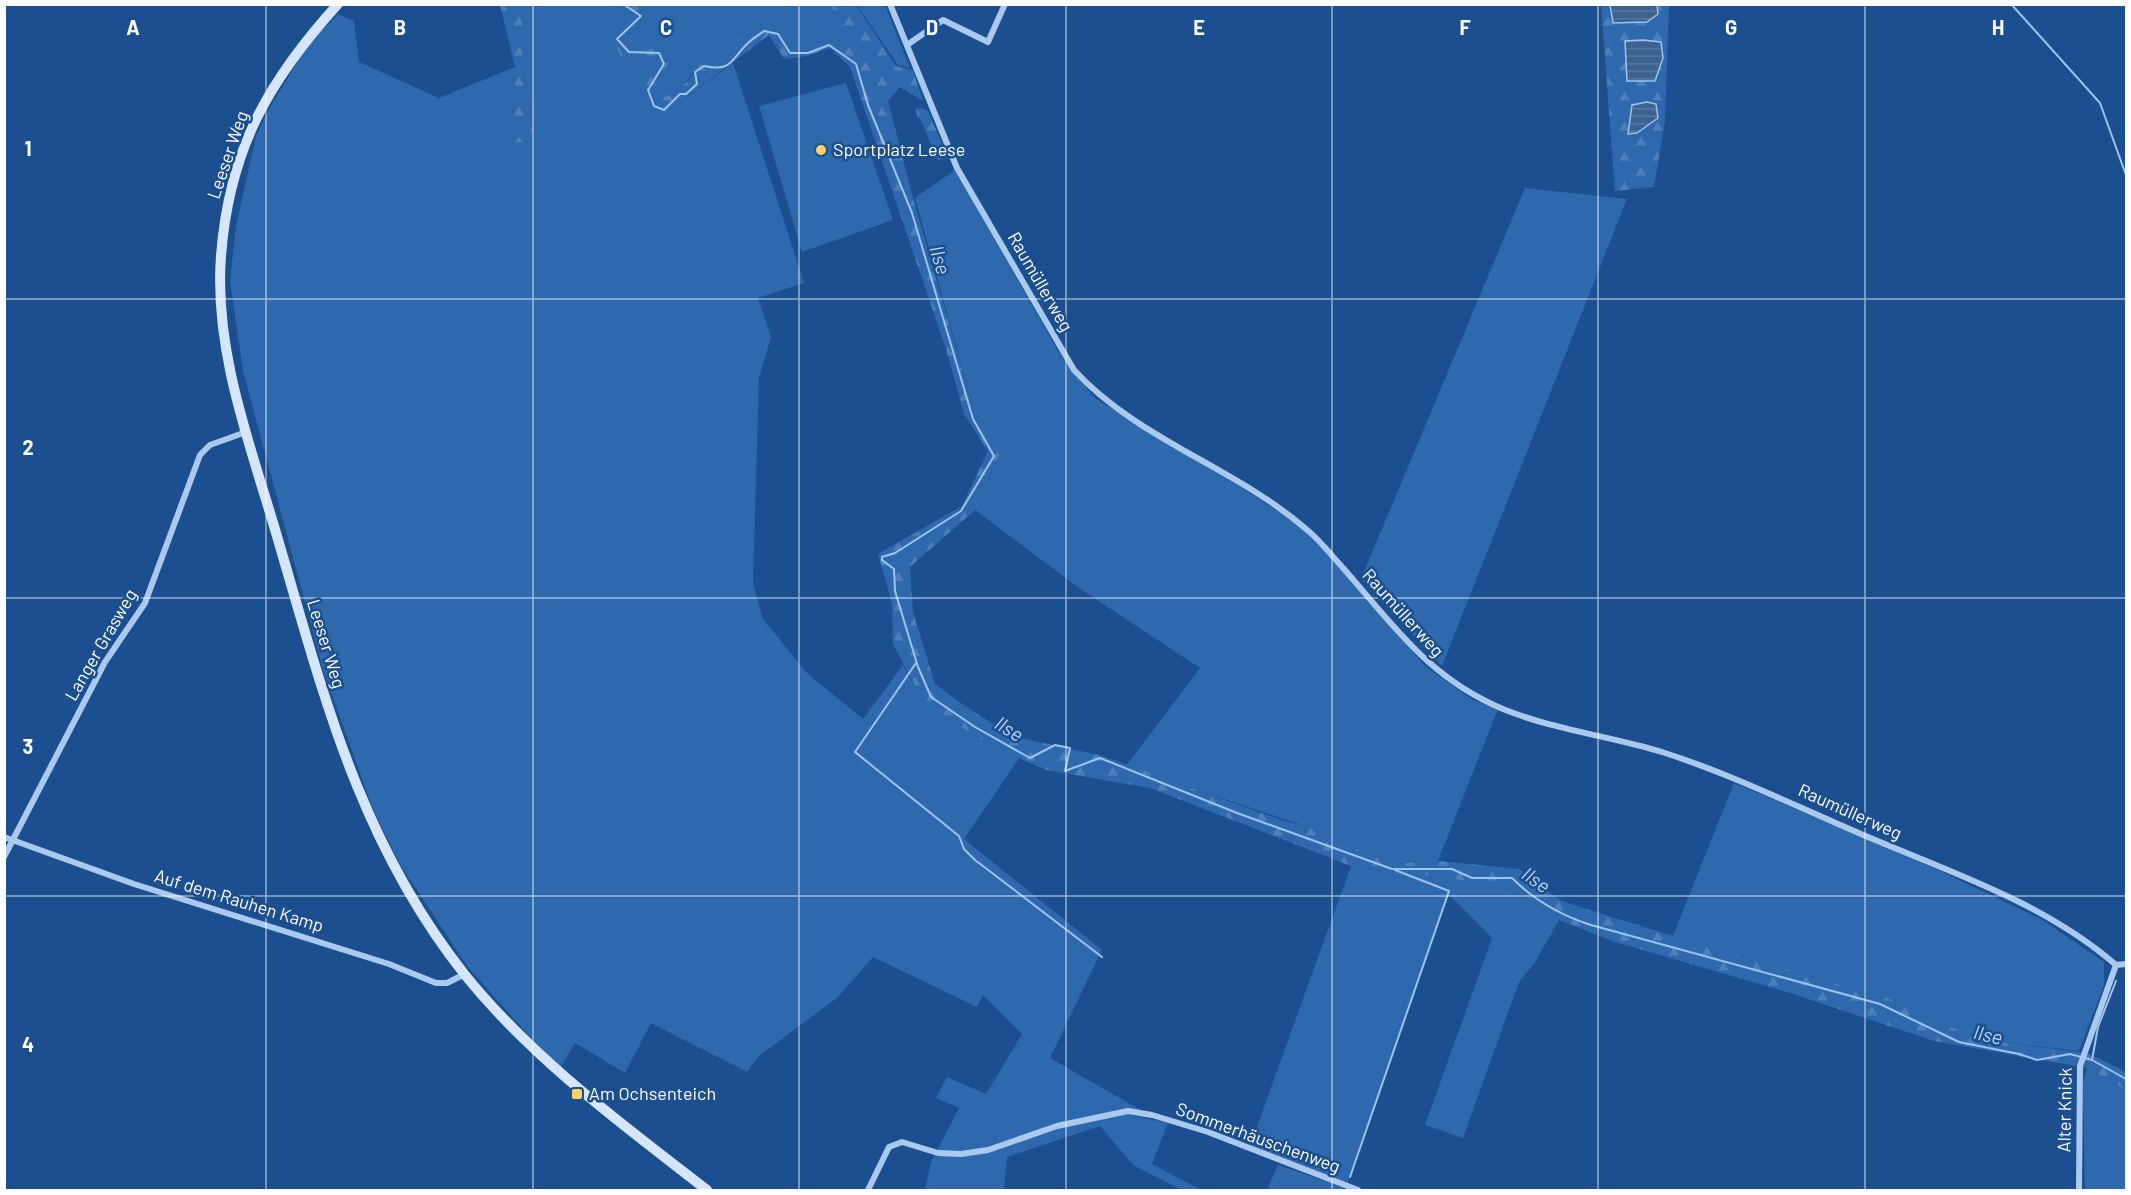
<svg xmlns="http://www.w3.org/2000/svg" width="2131" height="1195" viewBox="0 0 2131 1195" font-family="Barlow,sans-serif">
<defs>
<pattern id="forest-firs" width="22" height="20" patternUnits="userSpaceOnUse" patternTransform="scale(1.5)"><rect width="22" height="20" fill="#2e69ad"/><path d="M5 1l3.5 6h-7zM16 11l3.5 6h-7z" fill="#4d80b9"/></pattern>
<pattern id="water-rules" width="6" height="5" patternUnits="userSpaceOnUse" patternTransform="scale(1.5)"><rect width="6" height="5" fill="#3c6290"/><path d="M0 2.5h6" fill="none" stroke="#597aa1"/></pattern>
</defs>
<rect width="100%" height="100%" fill="#1b4f8f"/>
<path fill="#2e69ad" d="M829,4l23,35 -60,7 -23,-25 -29,12 -13,28 -35,12 -5,8 -21,17 -9,-19 12,-16 -35,-18 -6,-11 19,-11 -11,-18z
M522,5h94l12,14 -15,18 35,28 16,49 69,-51 71,220 -46,15 13,39 -12,41 -6,205 10,36 44,54 56,46 40,-54 21,39 68,42 28,11 -56,82 138,111 -52,108 96,55 -16,2 38,8 -16,41 49,26h-19l-49,-25 -33,-39 -93,31 -3,33h-79l6,-28 28,-54 -23,-10 11,-21 39,17 36,-60 -39,-39 -6,12 -104,-50 -35,40 -79,59 -12,16 -96,-49 -26,50 -50,-30 -15,25 -23,-23 -70,-79 -68,-103 -26,-54 -49,-136 -81,-302 -13,-90 6,-55 20,-90 13,-27 39,-65 30,-30 16,7 5,41 80,36 76,-31 -2,75 23,-1 -14,-75z
M857,5h28l25,63 -12,-3z
M846,83l47,137 -91,32 -43,-146z
M955,170l102,179 15,23 24,27 146,89 58,38 28,28 97,112 46,33 27,10 -60,152 -47,3 -86,-38 -179,-60 74,-98 -121,-80 -104,-78 29,-66 -29,-30 -60,-216z
M1525,188l102,11 -185,467 -81,-87z
M1734,783l200,85 107,51 63,43v23l-25,66 -102,-12 -81,-38 -223,-65z
M1351,866l156,20 52,34 -25,44 -15,18 -56,156 -38,-13 67,-187 -43,-43 -102,289 -97,-38z
M2087,1068l39,22v100h-41l-2,-106z
M1278,1165l65,22v3h-76z"/>
<path fill="url(#forest-firs)" d="M500,5h22v61l14,75 -23,2 2,-76z
M616,5h20l11,18 -19,11 6,11 31,7 4,11 -12,16 9,18 21,-15 16,-21h24l13,-28 29,-12 23,25 59,-7 -21,-34h26l40,61 17,4 10,31 -23,-14 -12,14 25,97 62,216 29,30 -29,66 -65,57 3,45 22,72 27,20 50,32 91,20 178,64 24,6 86,38 47,-3 81,8 42,32 112,35 223,65 81,38 111,14 38,19v18l-39,-22 -153,-27 -144,-48 -175,-51 -56,-22 -52,-34 -156,-20 -201,-78 -104,-18 -54,-24 -68,-42 -31,-60 -1,-41 -14,-49 84,-48 26,-55 -24,-37 -18,-65 -96,-282 -20,-19 -23,8 -23,3 -15,-24 -105,79c-25,-14 -22,-24 -16,-49l-28,-9 -7,-19 15,-18z
M1601,5h68l-4,116 -11,66 -39,4z
M922,108l6,3 20,46 -10,4 -18,-43h-3l-1,-9z"/>
<path fill="url(#water-rules)" stroke="#9cc4f0" stroke-width="1.5" d="M1610,5h47l1,9 -11,8 -34,1z
M1643,40l18,2 2,16 -8,23h-28l-2,-40z
M1647,102l9,2 2,14 -21,15 -9,1 4,-29z"/>
<g fill="none" stroke-linecap="round" stroke-linejoin="round">
<path stroke="#9cc4f0" stroke-width="2" d="M623,4l18,12 -24,23 12,13 30,1 5,11 -16,26 6,16 10,4 16,-16h6l11,-10 -2,-12 9,-6c29,6 26,-6 44,-23 5,-5 11,-8 16,-12l14,3 12,19h18l21,-8 27,19 12,41 44,108 61,206 21,37 -33,55 -66,42 -13,4v3l12,9 1,22 23,76 13,30 44,30 55,31 25,-13 15,3 -5,23 35,-13 137,55 155,56h60l20,9h40c23,23 48,37 79,47l289,79 79,38 60,12 18,6 33,-6 22,6 34,19
M2011,4l89,99 26,72
M916,663l-61,89 104,84 5,13 11,11 127,97
M2092,1060l6,-33 18,-46
M1350,1177l99,-286 -54,-21"/>
<path stroke="#a9c9ee" stroke-width="6" d="M890,4l67,164 117,202c63,69 162,98 232,159 14,11 26,27 38,40 50,57 86,110 159,140 51,21 107,27 159,43 69,22 133,54 199,82 86,37 183,68 255,131l10,-1
M907,45l36,-25 45,22 17,-38
M4,837l130,47 255,80 47,19h11l18,-9
M4,857l101,-195 40,-59 55,-148 10,-10 36,-13
M868,1190l21,-43 13,-5 36,11 23,1 27,-4 69,-24 71,-15 24,4 56,17 150,58
M2079,1190l1,-124 36,-101"/>
<path stroke="#d6e6fa" stroke-width="10" d="M338,4c-70,77 -109,146 -117,252 -7,92 27,183 53,270 48,162 83,313 191,449 69,85 157,149 242,215"/>
</g>
<path fill="none" stroke="#fff" stroke-width="1.5" stroke-opacity="0.55" d="M266,4v1186M533,4v1186M799,4v1186M1066,4v1186M1332,4v1186M1598,4v1186M1865,4v1186M4,299h2122M4,598h2122M4,896h2122"/>
<g fill="#ffd166" stroke="#1b4f8f" stroke-width="2">
<circle cx="821" cy="150" r="6"/>
<rect x="571" y="1088" width="12" height="12" rx="3"/>
</g>
<g text-anchor="middle" stroke-width="5" stroke-linejoin="round" paint-order="stroke">
<g font-size="18" fill="#fff" stroke="#1b4f8f" text-anchor="start">
<text x="833" y="156">Sportplatz Leese</text>
<text x="589" y="1100">Am Ochsenteich</text>
</g>
<g font-size="18" fill="#fff" stroke="#1b4f8f">
<text transform="translate(228 155) rotate(-71)" y="6">Leeser Weg</text>
<text transform="translate(1040 282) rotate(60)" y="6">Raumüllerweg</text>
<text transform="translate(1403 613) rotate(48)" y="6">Raumüllerweg</text>
<text transform="translate(326 644) rotate(73)" y="6">Leeser Weg</text>
<text transform="translate(101 645) rotate(-60)" y="6">Langer Grasweg</text>
<text transform="translate(1850 812) rotate(24)" y="6">Raumüllerweg</text>
<text transform="translate(239 901) rotate(17)" y="6">Auf dem Rauhen Kamp</text>
<text transform="translate(2065 1110) rotate(-89)" y="6">Alter Knick</text>
<text transform="translate(1258 1138) rotate(20)" y="6">Sommerhäuschenweg</text>
</g>
<g font-size="20" font-style="italic" fill="#b5d3f5" stroke="#1b4f8f">
<text transform="translate(940 260) rotate(73)" y="7">Ilse</text>
<text transform="translate(1009 729) rotate(32)" y="7">Ilse</text>
<text transform="translate(1536 880) rotate(35)" y="7">Ilse</text>
<text transform="translate(1988 1035) rotate(13)" y="7">Ilse</text>
</g>
</g>
<g font-size="20" text-anchor="middle" font-weight="bold" fill="#fff" stroke="#1b4f8f" stroke-width="5" stroke-linejoin="round" paint-order="stroke">
<text x="133" y="35">A</text>
<text x="400" y="35">B</text>
<text x="666" y="35">C</text>
<text x="932" y="35">D</text>
<text x="1199" y="35">E</text>
<text x="1465" y="35">F</text>
<text x="1731" y="35">G</text>
<text x="1998" y="35">H</text>
<text x="28" y="156">1</text>
<text x="28" y="455">2</text>
<text x="28" y="754">3</text>
<text x="28" y="1052">4</text>
</g>
<rect width="2131" height="1195" fill="none" stroke="#ffffff" stroke-width="12"/>
</svg>
